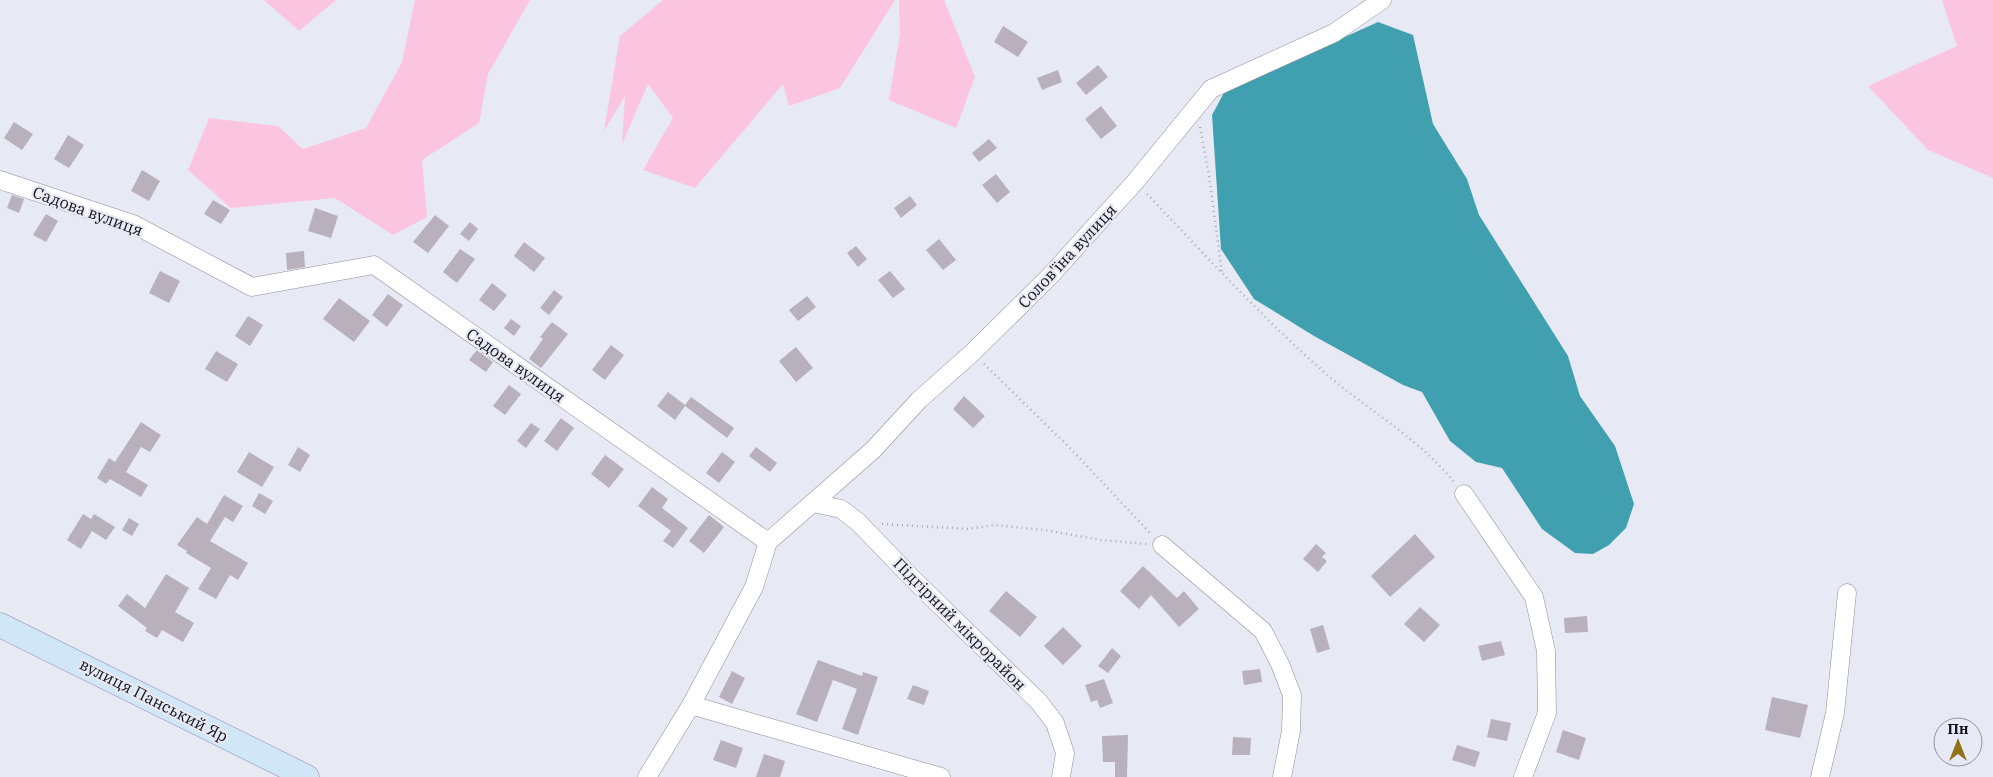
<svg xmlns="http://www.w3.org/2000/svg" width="1993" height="777" viewBox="0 0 1993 777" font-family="'IBM Plex Serif',serif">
<rect width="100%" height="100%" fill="#e7e9f5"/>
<path fill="#fbc5e0" d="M264,0h72l-37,31z
M415,0h115l-42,74 -9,49 -57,37 5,57 -34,18 -58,-37 -104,10 -43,-38 21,-52 69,8 25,23 63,-21 36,-66z
M663,0h232l-55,88 -51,18 -6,-22 -88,104 -52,-18 30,-52 -25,-34 -26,60 3,-48 -21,35 16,-95z
M899,0h45l31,77 -19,51 -67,-28 11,-66z
M1942,0h51v178l-65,-28 -60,-64 89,-40z"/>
<path fill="#40a0af" d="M1378,22l35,13 20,89 34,55 12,36 89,141 12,40 35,50 19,58 -8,24 -17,17 -16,9 -18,-1 -33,-24 -40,-61 -26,-6 -26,-21 -28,-49 -19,-7 -89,-49 -60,-37 -33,-50 -9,-134 13,-24z"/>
<path fill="#b8b1bc" d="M1003,26l25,16 -10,15 -24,-15z
M1098,65l10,12 -22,18 -10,-12z
M1058,70l4,12 -20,8 -5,-12z
M1101,106l16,20 -16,13 -16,-20z
M14,122l19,12 -11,16 -18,-12z
M68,135l16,10 -15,23 -15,-9z
M989,139l8,9 -18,14 -7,-9z
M142,170l18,11 -11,20 -18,-10z
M996,174l14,18 -13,11 -15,-18z
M12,195l12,4 -5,14 -12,-5z
M910,196l7,9 -16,13 -7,-10z
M213,200l17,10 -9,14 -17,-10z
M315,208l23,8 -7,22 -23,-7z
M46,214l12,7 -12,21 -13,-7z
M435,215l14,11 -21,27 -15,-11z
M470,222l8,7 -9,12 -9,-7z
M939,239l17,21 -13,10 -17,-20z
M524,242l21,16 -11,14 -20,-16z
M856,246l11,13 -9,8 -11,-14z
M460,249l15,10 -18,24 -14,-11z
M304,251l1,16 -18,3 -1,-17z
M160,271l20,10 -11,22 -20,-10z
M890,271l15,18 -12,9 -15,-18z
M492,283l15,12 -13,16 -15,-11z
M554,290l9,7 -14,18 -9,-7z
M388,294l15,11 -16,22 -15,-12z
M807,296l9,11 -18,14 -9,-11z
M339,298l31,23 -16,21 -31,-23z
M248,316l15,9 -13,21 -15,-10z
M511,319l10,7 -7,10 -10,-8z
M552,322l16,12 -27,34 -12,-9 14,-20 -3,-2z
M611,345l13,10 -19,25 -13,-10z
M796,347l17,21 -17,14 -17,-21z
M477,350l16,12 -7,10 -17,-12z
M216,351l22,13 -11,18 -22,-13z
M509,385l12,9 -16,21 -12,-9z
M668,392l17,13 6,-8 43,31 -7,10 -42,-32 -10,14 -18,-14z
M964,396l21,20 -12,12 -20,-19z
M561,418l13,10 -17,23 -13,-10z
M141,422l20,13 -11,17 -9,-5 -15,25 22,13 -7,12 -31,-18 -4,5 -9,-6 12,-20 6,4z
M531,423l9,6 -14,19 -9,-7z
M298,447l12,8 -10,17 -12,-7z
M756,447l21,16 -7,9 -21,-16z
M249,452l25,15 -12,20 -25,-15z
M722,452l13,10 -16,21 -13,-10z
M605,455l19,14 -15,19 -18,-14z
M652,487l16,12 -6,9 26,20 -15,20 -10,-7 8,-10 -33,-25z
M259,493l14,8 -8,13 -13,-8z
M224,495l19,11 -10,16 -8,-5 -15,24 38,22 -10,17 -8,-5 -14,24 -18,-10 13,-21 -25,-15 1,-2 -10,-6 20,-28 10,7z
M83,514l8,5 3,-5 21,13 -9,13 -14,-9 -11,18 -14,-9z
M709,515l15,12 -20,26 -15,-12z
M129,518l10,6 -7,12 -10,-6z
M1415,534l20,23 -45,40 -19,-21z
M1316,544l10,9 -4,4 5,4 -9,11 -15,-13z
M1143,566l34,32 7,-7 15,18 -20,18 -28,-32 -12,14 -19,-18z
M166,574l23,14 -14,24 19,11 -11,19 -21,-12 -5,8 -12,-7 2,-3 -29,-22 9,-12 18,14z
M1006,591l31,26 -17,20 -31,-26z
M1420,607l20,18 -16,17 -20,-18z
M1587,616l1,16 -23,1 -1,-15z
M1323,625l7,24 -13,4 -7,-24z
M1063,627l19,19 -19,19 -19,-19z
M1501,641l4,14 -23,6 -4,-15z
M1112,648l9,8 -13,17 -10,-7z
M818,660l44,16 1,-4 15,5 -20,58 -16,-6 15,-40 -24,-9 -16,42 -21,-8z
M1260,669l2,13 -18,3 -2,-14z
M732,671l13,7 -13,26 -13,-7z
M1104,679l9,24 -13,5 -3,-8 -6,2 -6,-17z
M913,685l16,6 -5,14 -17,-6z
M1772,697l36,8 -8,33 -35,-8z
M1491,719l20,4 -4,18 -20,-4z
M1563,730l23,8 -7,22 -23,-8z
M1128,735l-1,42h-12v-15h-12l-1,-26z
M1233,737l18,1 -1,17h-18z
M721,740l22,8 -7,20 -23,-8z
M1457,745l23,7 -5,15 -23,-7z
M764,754l21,7 -5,16h-24z"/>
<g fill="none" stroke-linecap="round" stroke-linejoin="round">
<g stroke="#8c8d98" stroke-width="19">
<path id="street" d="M0,180l133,44 119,63 122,-22 394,277 -14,45 -63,118 -44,72
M1464,494l70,103 12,54 1,62 -24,64
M813,503l28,6 17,13 56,58 125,122 16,21 10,30 -4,24
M768,542l105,-92 46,-50 53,-47 78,-77 85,-94 76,-93 123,-56 48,-33
M1162,545l101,86 17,33 12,31 -1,36 -9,46
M691,705l250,72
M1820,777l15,-64 12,-120"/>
</g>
<g stroke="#8c8d98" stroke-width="25">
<path id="secondary" d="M0,625l307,152"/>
</g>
<path stroke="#a7a9b2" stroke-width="2.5" stroke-dasharray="1 4" stroke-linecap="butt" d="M1200,127l9,49 13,97
M1147,194c60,63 119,128 185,185 41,34 88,61 122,103
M984,364l84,82 84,89
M882,524l86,5 26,-4 50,5 57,10 46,4"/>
<use href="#street" stroke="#fff" stroke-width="18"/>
<use href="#secondary" stroke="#d1e6f7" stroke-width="24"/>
</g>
<g text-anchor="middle" stroke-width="4.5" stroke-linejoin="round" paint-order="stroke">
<g font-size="16" fill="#131418" stroke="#e7e9f5">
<text transform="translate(88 211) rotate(20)" y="6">Садова вулиця</text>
<text transform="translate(1067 256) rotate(-47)" y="6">Солов'їна вулиця</text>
<text transform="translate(516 365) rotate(35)" y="6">Садова вулиця</text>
<text transform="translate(960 624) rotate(45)" y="6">Підгірний мікрорайон</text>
<text transform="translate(154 700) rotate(27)" y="6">вулиця Панський Яр</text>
</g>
</g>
<g transform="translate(1958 742)"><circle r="24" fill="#e7e9f5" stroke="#92949d"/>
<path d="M0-4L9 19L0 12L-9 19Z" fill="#8f7318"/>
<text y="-8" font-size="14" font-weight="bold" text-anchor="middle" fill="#131418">Пн</text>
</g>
</svg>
